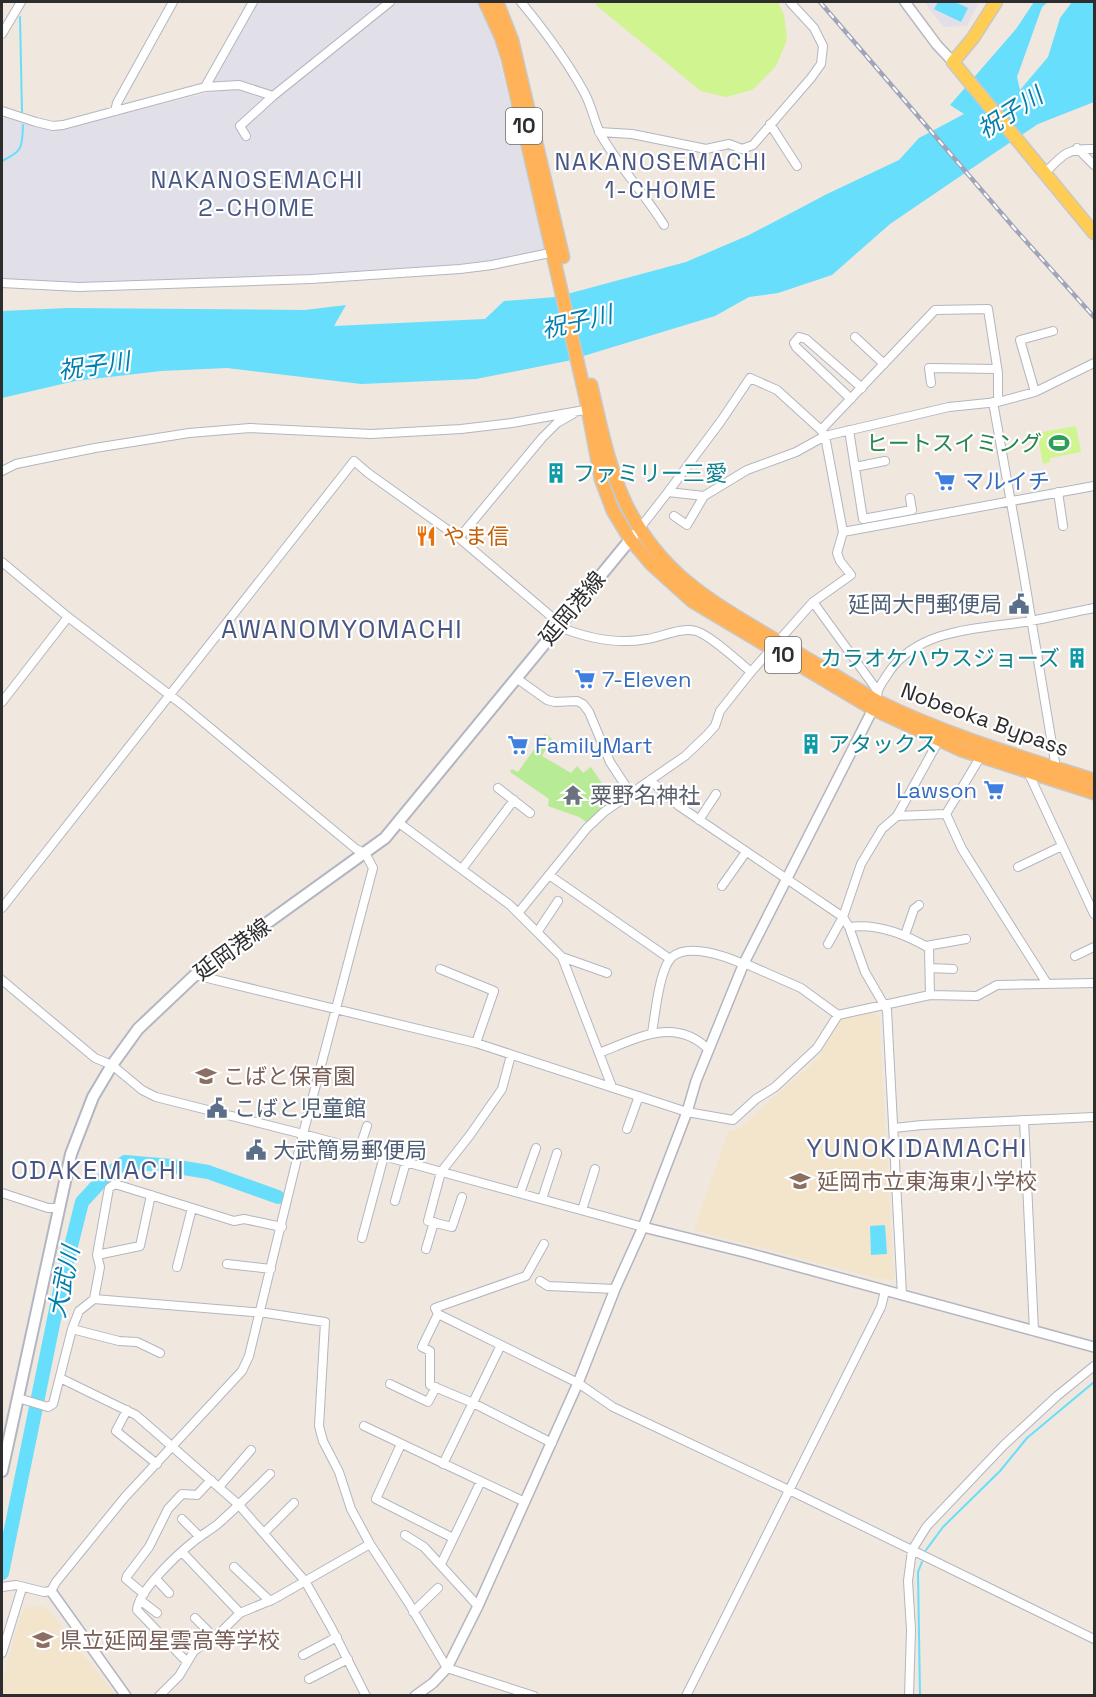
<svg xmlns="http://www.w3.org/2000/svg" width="1096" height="1697" viewBox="0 0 1096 1697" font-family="'Space Grotesk','Noto Sans JP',sans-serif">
<rect width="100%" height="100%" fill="#f0e7de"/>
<path fill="#e1dfe8" d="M256,2h128l-106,87 -6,1 -31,-8 -26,1 -2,-4z
M397,2h80l17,35 51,212 -2,3 -47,9 -61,7 -71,5 -140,7 -163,3 -59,-1v-168l56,16 169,-42 9,1 41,10z
M924,2h55l-12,24 -23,1z"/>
<path fill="#f3e4cc" d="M871,1013l8,3 15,264 -18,-2 -182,-48 34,-98 11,-3 80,-71 21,-41z
M43,1606l11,11 61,78h-113v-14l19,-66 6,-8z"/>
<path fill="#b8eb96" d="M545,734l7,5 -10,17 29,17 6,-7 6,7 8,-6 24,36 -26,21 -10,-7 -31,-11 1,-7 -39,-27 2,-3 6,3z"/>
<path fill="#d0f490" d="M595,2h183l6,13 3,25 -11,26 -24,24 -26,7 -25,-6 -104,-85z
M1076,426l5,26 -31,6v4l-7,2 -6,-31z"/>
<path fill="#67defc" d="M938,2h17l13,6 -7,14 -27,-13z
M1034,2h14l-6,5 -25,70 3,13 28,-33 12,-39 12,-16h22v100l-56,22 -48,32 -100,68 -58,51 -54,18 -29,4 -34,19 -148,45 -91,18 -115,5 -134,-16 -66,3 -86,10 -73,17v-87l66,-3 237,2 41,-5 -12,21 151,-7 19,-18 52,-4 130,-35 63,-27 78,-41 72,-34 20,-22 45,-24 -14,-9 66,-76z
M885,1225l2,29 -16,1 -1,-29z"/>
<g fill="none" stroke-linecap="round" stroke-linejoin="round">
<path stroke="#67defc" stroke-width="2" d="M20,17l2,95
M2,161c21,-10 20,-13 21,-36
M926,1550l17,-23 57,-56 27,-33 67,-56
M920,1696l-2,-124 4,-10"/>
<path stroke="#67defc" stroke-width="14" d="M2,1573l58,-283 22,-88 22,-24 21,-16 47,4 36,6 70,25"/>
<g stroke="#b2b6c2" stroke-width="10">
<path id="minor" d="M521,2c23,28 46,59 63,90 8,14 10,30 17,43 19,33 43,58 63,90
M2,34l19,-32
M205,87l48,-85
M2,111l34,11 17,4 10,-1 142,-38 34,-2 34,11 117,-94
M115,111l2,-8 56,-101
M770,124l27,42
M599,132l33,2 74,15 23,-5 13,5 11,-4 58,-67 10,-14 2,-18 -9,-18 -24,-26
M246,136l-6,-10 33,-30
M1077,148l17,17
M1046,172c17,-18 22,-24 48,-23
M2,283l77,4 232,-8 149,-10 32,-4 53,-11
M855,337l29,27
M931,383l-2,-15 68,1
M1035,392l-15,-52 33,-9
M851,399l-55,-52 -2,-4 5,-6 7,2 56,49
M993,402l29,162 34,204
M849,430l14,89 49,-9 -2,-12
M855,467l30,-6
M2,471l14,-7 79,-16 94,-15 61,-5 121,6 90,-5 51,-6 78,-14
M668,492l53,-71 29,-43 27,12 44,40
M1058,492l5,34
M674,516l13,9 17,-29
M640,528l28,-36 36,4 43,-26 49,-18 29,-16 124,-29 49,-5 37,-10 59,-29
M843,532l251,-46
M459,538l83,-100 15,-15 16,-9
M2,562l66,55 116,89 172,143 9,4 8,15 -70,266 -54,222 -7,15 -117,126 -69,85 -5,9 -7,1 -28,-7 -14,2
M813,602l64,88
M557,626c29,12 59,19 90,13 15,-2 34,-12 49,-8 14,4 43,31 55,41
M516,678l31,22 8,2 22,-1 6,3 6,8 21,50 21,32
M877,701c-1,-12 5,-18 12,-29 31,-45 93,-43 142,-51 21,-4 42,-9 63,-13
M2,702l66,-85
M1028,772l66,142
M650,780l29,26 164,111 6,10 16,45 22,38 15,285
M498,788l32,25
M946,814l16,35 84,133
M897,816l42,-76
M699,820l17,-26
M399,823l111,82 52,52 50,130
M1018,867l44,-21
M462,869l52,-69
M549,875l121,84
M722,886l24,-34
M2,908l352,-447 14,12 91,65 100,85
M519,912l68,-84 17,-16 81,-56 22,-21 8,-9 5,-15 31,-39 62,-70 38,-27 -11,-14 -3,-8 6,-21 -18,-96 -4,-6 114,-120 53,-1 10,64v29
M849,927c27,-4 56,7 80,21l1,47
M538,931l20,-30
M905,935l9,-26 5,-4
M828,944l15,-27 18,-53 21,-35 15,-13 49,-2 35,-58
M926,946l40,-7
M1075,956l19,-9
M562,957l45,16
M744,963l57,25 37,27
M930,968l23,1
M440,969l54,22 -18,52
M195,975l281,68 211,69 46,8 23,-21 19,-12 42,-39 21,-33 92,-20 47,1 20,-11 97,-2
M2,980l93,78 17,7 30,25 14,7 147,37 340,93
M652,1033c3,-17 7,-64 20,-76 17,-14 53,-1 71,7
M599,1053c37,-14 75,-37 109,-4
M1024,1120l10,211
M894,1128l28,-3 172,-8
M627,1129l12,-33
M359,1150l8,-24
M2,1193l46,15h11
M520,1193l16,-45
M462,1197l-10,30 -24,-6 13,-49 29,-37 32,-46 9,-34
M542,1199l15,-46
M395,1201l11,-39
M582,1210l13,-41
M362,1238l22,-82
M544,1244l-18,32 -91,32 3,6 -16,33 8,4v34l43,18 79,40
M426,1249l8,-27
M97,1255l43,-9 11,-51
M227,1264l44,5
M177,1267l15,-59
M540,1281l8,5 67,3
M94,1299l6,-32 -3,-12 12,-67 6,-4 119,37 10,-2 38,8
M438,1314l140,69 35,24 176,83 305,149
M72,1329l47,12 18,1 23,11
M60,1378l76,37 103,90 66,76 26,46 35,69
M390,1384l38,18 8,-15
M18,1398l30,9 5,-3 19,-75 7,-18 15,-12 172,14 59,9 -6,104 4,15 16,31 12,37 19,35 38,58 39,66 87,28
M127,1410l-11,21 41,33
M364,1426l161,76
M401,1444l-25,55 77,39
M443,1464l58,-119
M219,1487l32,-37
M182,1519l18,18
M264,1533l30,-30
M405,1535l19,12 54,59
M182,1552l58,61
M441,1564l40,-83
M234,1567l36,34
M156,1579l13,14
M144,1594l-18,-15 1,-3 22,-29 19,-38 14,-15 15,1 14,-15
M140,1600l17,13
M413,1612l25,-24
M195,1618l19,19
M2,1653l20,-65
M303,1655l34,-18
M186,1661l-49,-51c1,-19 41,-56 56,-68 8,-7 18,-12 26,-19 18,-16 35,-33 51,-49
M309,1679l39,-20
M159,1696l20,-20 15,-25 28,-20 18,-18 34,-14 96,-55
M686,1696l195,-389 4,-16
M909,1696l2,-66 -3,-49 4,-31 15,-24 77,-81 53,-49 37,-30"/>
</g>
<g stroke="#b2b6c2" stroke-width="12">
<path id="tertiary" d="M905,2l32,43 16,17
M643,1227l105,26 346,94
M51,1591l75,105
M415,1696l18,-13 14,-15 31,-62 100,-223 37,-94 28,-62 44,-115 9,-31 48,-118 132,-260"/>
</g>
<g stroke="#b2b6c2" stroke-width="14">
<path id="secondary" d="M2,1471l69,-317 22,-57 19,-32 26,-36 57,-54 190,-137 249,-303"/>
</g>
<g stroke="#c8c8c8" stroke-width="15">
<path id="primary" d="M996,2l-23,36 -20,24 141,171"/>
</g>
<g stroke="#c8c8c8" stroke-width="15">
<path id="trunk" d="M485,2l16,35 7,22 78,340 15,80 12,32 17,28 21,25 41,37 181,108 88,41 133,43
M497,2l15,38 51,217
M591,385c9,38 18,84 35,119 36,73 87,98 153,138 33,19 65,39 98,59 69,34 144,56 217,79"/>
</g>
<use href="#minor" stroke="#fff" stroke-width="8"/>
<use href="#tertiary" stroke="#fff" stroke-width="9"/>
<use href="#secondary" stroke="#fff" stroke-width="10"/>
<use href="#primary" stroke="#ffcc54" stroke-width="12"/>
<use href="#trunk" stroke="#ffb257" stroke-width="12"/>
<g stroke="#a0a5b9" stroke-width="4.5">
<path id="rail" d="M820,2l195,227 79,88"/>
</g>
<use href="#rail" stroke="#fff" stroke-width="2" stroke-dasharray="7" stroke-linecap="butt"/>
</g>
<defs>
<g id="stadium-bare" transform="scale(1.62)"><path d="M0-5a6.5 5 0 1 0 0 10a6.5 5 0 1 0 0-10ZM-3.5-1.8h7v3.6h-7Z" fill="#2e9e5b" stroke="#fff" stroke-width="2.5" paint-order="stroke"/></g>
<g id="building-bare" transform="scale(1.62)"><path d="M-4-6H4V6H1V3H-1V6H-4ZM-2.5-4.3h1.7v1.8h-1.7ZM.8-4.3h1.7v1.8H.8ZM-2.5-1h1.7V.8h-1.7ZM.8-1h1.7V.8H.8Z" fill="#0f9aa8" stroke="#fff" stroke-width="2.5" paint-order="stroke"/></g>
<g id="supermarket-bare" transform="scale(1.62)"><path d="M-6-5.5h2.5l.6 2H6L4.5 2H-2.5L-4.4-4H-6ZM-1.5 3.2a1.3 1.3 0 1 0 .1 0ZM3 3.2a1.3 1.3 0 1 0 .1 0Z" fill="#3f7fe0" stroke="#fff" stroke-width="2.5" paint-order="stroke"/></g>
<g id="restaurant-bare" transform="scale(1.62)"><path d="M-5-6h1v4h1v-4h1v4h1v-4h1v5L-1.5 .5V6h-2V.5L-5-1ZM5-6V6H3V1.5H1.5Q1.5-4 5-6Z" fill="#e8710a" stroke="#fff" stroke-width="2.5" paint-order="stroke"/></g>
<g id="civic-bare" transform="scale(1.62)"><path d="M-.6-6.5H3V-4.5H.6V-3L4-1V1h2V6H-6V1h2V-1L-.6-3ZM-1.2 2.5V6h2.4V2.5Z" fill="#5c6f8a" stroke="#fff" stroke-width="2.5" paint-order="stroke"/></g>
<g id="temple-bare" transform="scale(1.62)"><path d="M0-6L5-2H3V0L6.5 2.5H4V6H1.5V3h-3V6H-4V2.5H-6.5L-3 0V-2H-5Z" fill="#6b7280" stroke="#fff" stroke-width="2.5" paint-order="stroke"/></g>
<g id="school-bare" transform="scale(1.62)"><path d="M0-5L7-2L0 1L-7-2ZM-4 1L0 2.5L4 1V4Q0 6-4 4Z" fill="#8d6e63" stroke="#fff" stroke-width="2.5" paint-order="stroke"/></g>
</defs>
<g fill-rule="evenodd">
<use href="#stadium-bare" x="1059" y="443"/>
<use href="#building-bare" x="556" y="473"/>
<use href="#supermarket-bare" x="945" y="481"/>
<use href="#restaurant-bare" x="426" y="536"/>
<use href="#civic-bare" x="1019" y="604"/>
<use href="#building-bare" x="1077" y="658"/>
<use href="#supermarket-bare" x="585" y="679"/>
<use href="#building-bare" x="811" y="744"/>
<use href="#supermarket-bare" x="518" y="745"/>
<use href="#supermarket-bare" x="994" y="790"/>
<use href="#temple-bare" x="573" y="795"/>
<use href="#school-bare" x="206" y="1076"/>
<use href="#civic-bare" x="217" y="1108"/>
<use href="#civic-bare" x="256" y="1150"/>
<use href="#school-bare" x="800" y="1181"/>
<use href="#school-bare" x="43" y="1640"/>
</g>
<g text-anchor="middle" stroke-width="4.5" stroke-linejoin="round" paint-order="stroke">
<g fill="#fff" stroke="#6c6c6c" stroke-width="1.5">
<rect x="506" y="108" width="36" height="36" rx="4.5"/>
<rect x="765" y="637" width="36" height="36" rx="4.5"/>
</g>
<g font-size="21" font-weight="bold" fill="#2d2d2d">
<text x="524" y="133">10</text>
<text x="783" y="662">10</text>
</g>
<g font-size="22" fill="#27864d" stroke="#fff" text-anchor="end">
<text x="1042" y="451">ヒートスイミング</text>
</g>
<g font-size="22" fill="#0d838f" stroke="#fff" text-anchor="start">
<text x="573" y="481">ファミリー三愛</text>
<text x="1060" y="666" text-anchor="end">カラオケハウスジョーズ</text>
<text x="828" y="752">アタックス</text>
</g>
<g font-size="22" fill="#366cbe" stroke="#fff" text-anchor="start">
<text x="962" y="489">マルイチ</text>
<text x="602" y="687">7-Eleven</text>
<text x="535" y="753">FamilyMart</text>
<text x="977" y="798" text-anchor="end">Lawson</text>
</g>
<g font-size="22" fill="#c56008" stroke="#fff" text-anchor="start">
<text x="443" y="544">やま信</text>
</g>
<g font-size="22" fill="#4e5e75" stroke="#fff" text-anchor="start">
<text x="1002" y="612" text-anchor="end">延岡大門郵便局</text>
<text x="234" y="1116">こばと児童館</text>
<text x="273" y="1158">大武簡易郵便局</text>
</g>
<g font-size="22" fill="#2d2d2d" stroke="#fff">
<text transform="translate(572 608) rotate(-50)" y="8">延岡港線</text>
<text transform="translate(985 719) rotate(20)" y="8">Nobeoka Bypass</text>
<text transform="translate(232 949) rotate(-36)" y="8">延岡港線</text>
</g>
<g font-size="22" fill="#5b616d" stroke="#fff" text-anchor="start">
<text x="590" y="803">粟野名神社</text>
</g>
<g font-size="22" fill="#785e54" stroke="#fff" text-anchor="start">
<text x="223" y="1084">こばと保育園</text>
<text x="817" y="1189">延岡市立東海東小学校</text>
<text x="60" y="1648">県立延岡星雲高等学校</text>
</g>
<g font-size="24" font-style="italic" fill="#007eae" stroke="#fff">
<text transform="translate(1010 113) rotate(-33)" y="8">祝子川</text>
<text transform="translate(577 322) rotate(-13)" y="8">祝子川</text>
<text transform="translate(94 366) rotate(-8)" y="8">祝子川</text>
<text transform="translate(64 1282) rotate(-78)" y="8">大武川</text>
</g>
<g font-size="24" letter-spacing="1.5" fill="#475684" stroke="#fff">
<text x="661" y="170">NAKANOSEMACHI<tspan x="661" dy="28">1-CHOME</tspan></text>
<text x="257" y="188">NAKANOSEMACHI<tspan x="257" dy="28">2-CHOME</tspan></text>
</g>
<g font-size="26" letter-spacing="1.5" fill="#475684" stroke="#fff">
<text x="342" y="638">AWANOMYOMACHI</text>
<text x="917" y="1157">YUNOKIDAMACHI</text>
<text x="98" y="1179">ODAKEMACHI</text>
</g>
</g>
<rect width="1096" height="1697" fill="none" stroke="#2d2d2d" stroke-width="6"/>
</svg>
